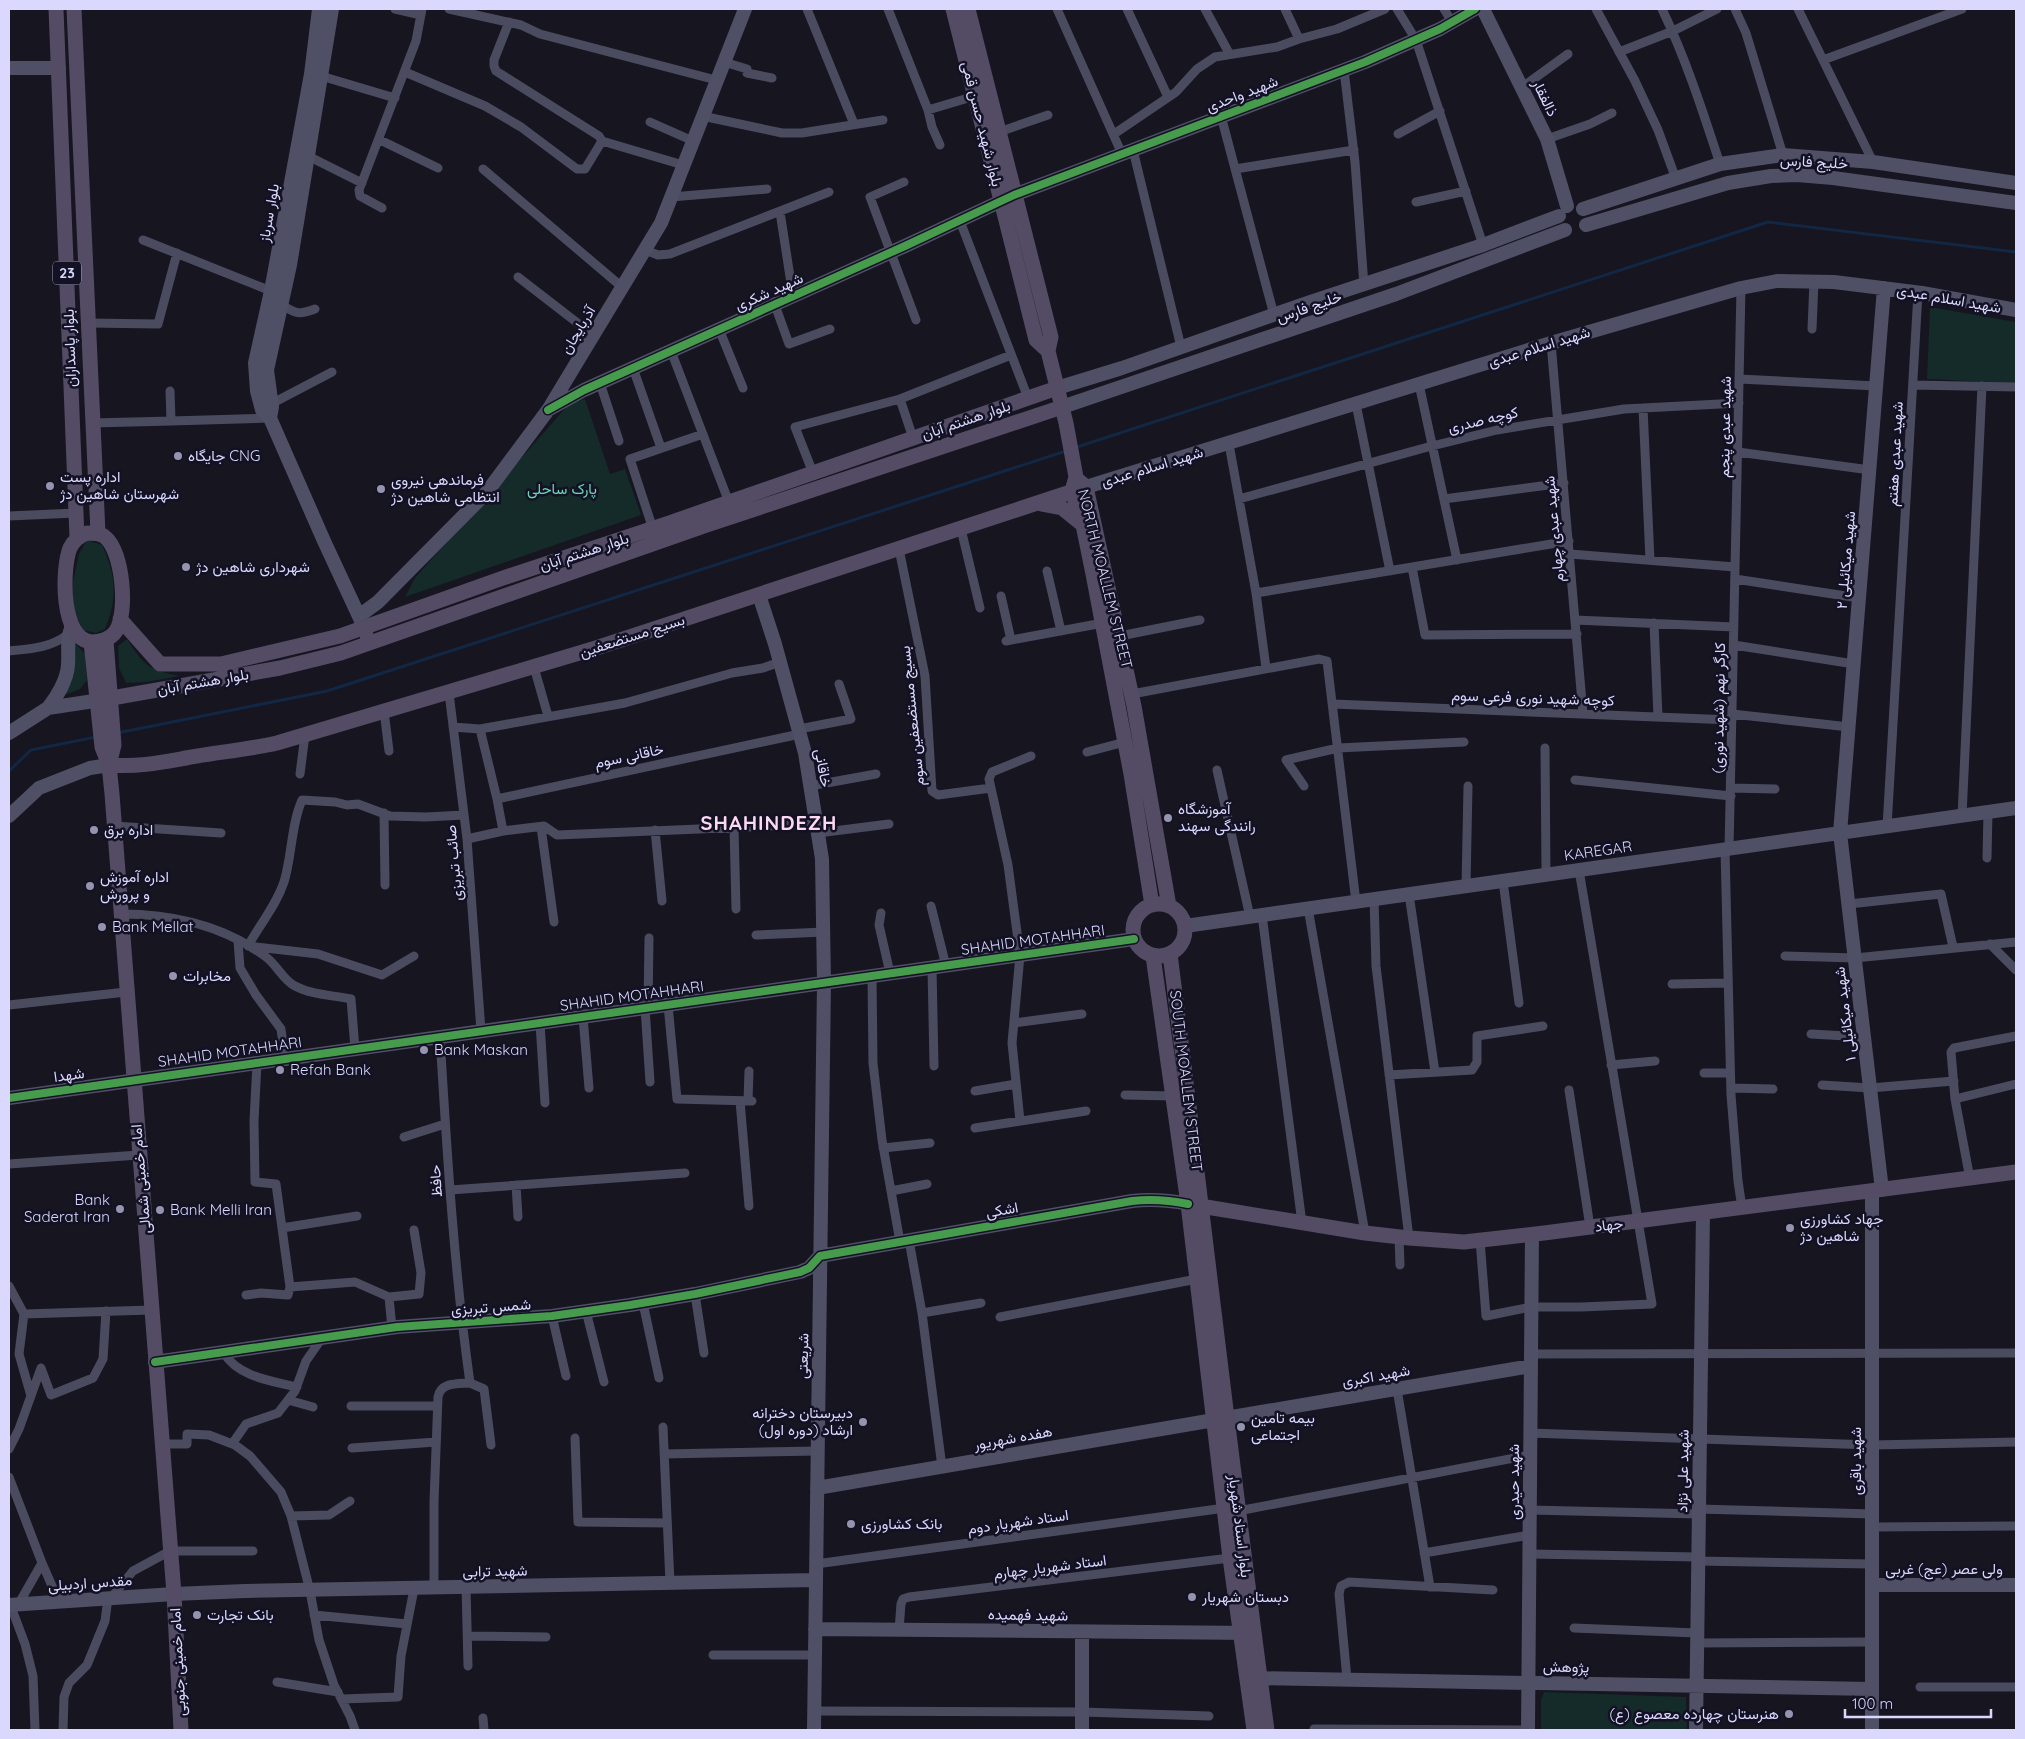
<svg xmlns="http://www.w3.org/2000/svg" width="2025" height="1739" viewBox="0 0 2025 1739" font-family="Quicksand,Vazirmatn,sans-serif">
<rect width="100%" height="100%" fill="#161520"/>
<path fill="#142b2a" d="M1930,307l86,15v61l-89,-4z
M585,399l25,75 15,-5 16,46 -236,82 10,-19 155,-175z
M87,540l15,5c14,30 16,53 3,84l-9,4 -13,-3 -9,-18 -2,-26 7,-32z
M127,639c17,27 22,31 53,37l-34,6 -20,1 -7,-15 -1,-22z
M75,643l10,11 2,26 -7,9 -15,6c8,-17 10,-33 10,-52z
M1544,1692l142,5 1,33h-146v-30z"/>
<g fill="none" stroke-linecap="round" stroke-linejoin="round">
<path stroke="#122743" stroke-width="3" d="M1074,448l694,-226 248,30
M117,733l210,-42 739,-240
M9,771l22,-21 65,-13"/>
<path stroke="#4b4b60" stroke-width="9" d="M395,9l26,6
M449,9l72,16 19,9 176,46
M807,9l47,115
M888,9l40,101 47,-14
M1057,9l65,145
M1127,9l41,88
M1205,9l24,44
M1285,9l14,30
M1397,9l19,31 67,205
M1444,9l8,13
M1596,9l39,72 23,49 18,49
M1662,9c24,50 41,103 58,155
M1735,9l11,24 37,122
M1798,9l75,153
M509,22l-15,38v6l2,5 103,65 3,5 81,24
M1619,52l54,-21 44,-22
M1823,60l139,-51
M724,62l23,7v4l25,5
M1344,70l11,92 9,124
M405,72l80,34 36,21 56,42h8l17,-28
M321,76l74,22
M1521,88l47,-34
M928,110l4,17 8,18
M702,116l80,17h20l81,-13
M1221,116l53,199
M650,122l43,19
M999,132l49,-17
M1114,134l62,-42 21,-23 18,-12 62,-10 22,-8 38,-10 48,-20
M1398,134l42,-23
M1547,139l43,-15 22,-11
M380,140l58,28
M1133,150l48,197
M308,156l54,27
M483,169l139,118
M1235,169l119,-19
M904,182l-34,15 46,123
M671,197l96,-8
M1416,202l50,-11
M382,208l-22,-12 -1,-6 57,-149 6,-32
M780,212l13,84
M960,221l68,177
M143,240l128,51
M645,250l13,5 12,-1 159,-62
M518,277l75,58
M282,305c14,9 17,10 33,4
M775,305l14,39 41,-15
M87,323l71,1 19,-71
M719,329l24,59
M1812,329l2,-48
M1551,343l32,371
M671,351l59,154
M633,368l28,80
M1739,379l137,7
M600,383l19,58
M1419,384l38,176
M1913,385l103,2
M900,399l13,39
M271,404l61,-32
M1356,404l34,167
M1643,408l7,152
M171,421l99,-3
M93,423l78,-2 -1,-30
M1229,444l27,149 10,75
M1738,452l132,18
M813,473l-18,-46 105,-28 111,-44
M1239,499l189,-52 69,-17 127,-21 115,-6
M1444,499l120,-16
M9,516l67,-3
M653,529l-23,-70 73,-25
M961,529l19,79
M899,549l26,127 7,115 6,4 53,-7
M1570,554l165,13
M1412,567l13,68 152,-1
M1047,571l14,60
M1735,579l124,19
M1256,593l313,-52
M1001,596l10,44
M1575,620l159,7
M1654,623l4,94
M1120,636l80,-16
M1006,641l97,-18
M1734,645l120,19
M9,651c21,-2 41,-3 58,-16
M534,667l14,49
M449,693l18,146 14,192
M1132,694l187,-35 8,2 29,241
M1333,704l399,16
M384,711l5,40
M1732,714l117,13
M453,727l27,2 145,-26 107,-30 31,-5 17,-6
M480,729l17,70
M799,729l52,-10 -12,-35
M1545,748l1,127
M1087,752l38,-10
M1217,770l33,147
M300,774l5,-39
M1575,780l156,16
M810,786l66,-12
M1304,786l-18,-26 52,-12 126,-6
M1731,788l44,1
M384,813l1,72
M1962,816l20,-430
M114,826l107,7
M541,827l13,95
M734,827l2,82
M1887,827l31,-534
M655,830l7,71
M503,831l-6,-32 303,-65
M818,833l71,-9
M467,839l36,-8 41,-5 13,9 259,-11
M1729,849l12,-561
M1725,850l6,245 7,86 4,27
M1987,858l1,-46
M1503,881l16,122
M1466,886l2,-100
M1409,894l26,178
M1374,899l2,67 33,272
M1849,904l92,-10 12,53
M931,906l15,60
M1308,908l57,325
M881,913l-2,12 11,48
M121,914c51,0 102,11 145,43 11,8 17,23 29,29 17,9 37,9 56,13l4,50
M1262,915l40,308
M756,935l68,-3
M238,941l2,27 16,27 25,34 4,30
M1990,944l26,26
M414,956l-32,19 -64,-21 -70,-8c12,-22 28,-40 36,-64 8,-26 7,-57 18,-82l33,2 12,3 11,-1 32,12 36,1 38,-2
M1785,956l70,2 161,-16
M932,968l2,98
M872,976l1,87 9,77 18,102
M1672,984l56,-1
M9,1005l117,-13
M668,1005l9,94 75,2
M645,1008l5,74
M648,1008l1,-70
M583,1017l6,71
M540,1023l5,80
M1014,1023l68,-9
M1811,1034l53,3
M1611,1065l44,-4
M1704,1073h26
M1389,1075l83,-5 5,-8v-26l66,-10
M1822,1085l48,3 84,-7
M1731,1088l42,1
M1569,1090l21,137
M975,1091l41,-7
M1125,1095l48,1
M1955,1099l61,-15
M740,1101l9,105
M748,1101l1,-30
M1020,1121l-8,-78 8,-88 -12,-90 -19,-86 3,-7 39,-16
M975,1128l111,-17
M404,1137l41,-13
M883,1148l47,-5
M9,1164l130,-9
M1970,1179l-15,-80 -4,-47 3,-4 62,-12
M516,1185l2,32
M450,1190l235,-17
M891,1191l36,-7
M282,1228l75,-12
M1399,1237l1,28
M909,1240l13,73 20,154
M1480,1240l6,76 45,-9h50l71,-3 -73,-434
M9,1286l15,28 -5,40 12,42
M290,1287l65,-5 34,15 3,31
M695,1294l9,59
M246,1295l15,-2 27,2 2,-8 -14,-103 -21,-2 -1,-61 3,-58
M389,1297l30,-3 2,-21 -7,-43
M643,1303l16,75
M586,1311l18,71
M922,1313l59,-10
M24,1314l127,-4
M552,1316l14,60
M1000,1317l197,-38
M224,1353c14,24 48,28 73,34
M1531,1354l485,-1
M41,1368l10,27 42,-17 10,-19 3,-48
M470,1383l14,6 7,56
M1397,1389l33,198
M288,1400l25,7
M351,1406h86
M663,1427l7,156
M1530,1433l342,12 144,-3
M575,1438l3,84 89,1
M162,1444h25v-10l22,1 26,10 15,11 31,36 10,24 19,75 9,49 15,45 16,31 5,14
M232,1444l14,-20 32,-11 17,-22 11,-30 16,-23
M352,1448l84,-6
M9,1449l10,-20 22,-61
M664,1454l154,-3
M9,1477l33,86 17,39
M1699,1509l173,5
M1530,1510l169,4
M1238,1511l292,-56
M291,1516l38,-1 21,-14
M1872,1527l144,-1
M1424,1553l106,-18
M1530,1554l168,3
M1698,1561l174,3
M816,1564l409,-56
M466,1587l2,79
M434,1588v-86l4,-105c3,-15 19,-13 32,-14 -16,-114 -23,-230 -30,-346
M111,1598l22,-27 37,-20h83
M18,1605l24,-42
M9,1606l1,-2 15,40 8,32 2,54
M314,1615l93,9
M1574,1628l123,5
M899,1630l2,-26 2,-5 6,-2 321,-39
M468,1636l78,1
M1697,1643l175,-1
M713,1655h102
M1347,1679l-8,-85 2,-8 8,-4 144,8
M277,1682l61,10
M1920,1687h96
M342,1699l56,-2 3,-41 13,-67
M814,1711l268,1 127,4
M483,1718l1,12
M1314,1729l214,1
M63,1730l1,-33 5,-14 18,-18 18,-44 3,-23"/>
<path stroke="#4f4f66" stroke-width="14" d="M319,9l-8,65 -40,217 -16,72 2,28 5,19 8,8 54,123 40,86 5,16
M1483,9l64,130 20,67
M9,68h50
M1583,209l137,-45 63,-9 90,7 143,21
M1586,225l142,-42 43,-7 26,-1 36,3 183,25
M1057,388l65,-20 188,-66 173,-57 76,-29
M1062,407l334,-113 169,-64
M548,410l36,-20 321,-144 109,-51 351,-133 75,-33 35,-20
M270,418l2,-11 -5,-37 23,-105 42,-256
M1086,487l465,-144 190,-55 36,-7 57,1 88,11 94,17
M759,595l16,49 30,109 17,106 2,124 -10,747
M359,616l19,-14 109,-110 61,-82 113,-187 84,-214
M48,708c9,-11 19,-28 20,-43 1,-14 -2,-26 4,-39
M9,733l39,-25 59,-9
M9,816l30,-28 51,-20 19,-3
M1185,926l831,-118
M9,1098l1125,-159
M1882,1190l-42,-357 44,-545
M155,1362l242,-35 155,-11 78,-11 65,-11 105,-22 9,-4 11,-12 312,-55c20,-2 36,-1 56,3
M1226,1418l305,-52
M817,1488l397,-68
M1872,1585h144
M9,1605l165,-11 71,-3 571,-11
M815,1629l437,4
M1250,1678l622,11
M1082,1730v-98
M1528,1730l4,-496
M1696,1730l7,-517
M1872,1730v-538"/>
<path stroke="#534c64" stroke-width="15" d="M56,9l21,529
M74,9l24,524
M953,9l83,331 12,11
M968,9l83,328 -3,14 18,72 10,54 -4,14 11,34 10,49 38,200 21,131
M1079,481l7,6 48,219 35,200
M1041,504l21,4 21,17
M87,533c6,0 13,0 18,4 18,14 23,76 11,94 -5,8 -16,11 -24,11 -32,-2 -30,-74 -22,-94 4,-8 9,-12 17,-15z
M120,619l40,45h61l119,-28 163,-58 166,-55 388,-135
M106,640l8,105 -5,20
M91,642l11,105 7,18 3,29 62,800 7,136
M112,698l168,-30 61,-15 366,-128 355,-118
M109,765c29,2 49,-2 77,-7 30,-6 61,-8 91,-15l319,-95 490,-161
M1133 930a26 26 0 1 1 52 0a26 26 0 1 1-52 0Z
M1170,954c33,259 62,518 97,776
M1153,956l35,248 42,354 24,172
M1188,1204l177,29 44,5 55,4 80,-9 472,-61"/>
<g stroke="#131124" stroke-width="11">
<path id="cycleway" d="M548,410l36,-20 321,-144 109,-51 351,-133 75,-33 35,-20
M9,1098l1125,-159
M155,1362l242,-35 155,-11 78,-11 65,-11 105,-22 9,-4 11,-12 312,-55c20,-2 36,-1 56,3"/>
</g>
<use href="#cycleway" stroke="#469c4c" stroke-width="8"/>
</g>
<g fill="#9594af" stroke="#131124" stroke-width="2">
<circle cx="178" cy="456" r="5"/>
<circle cx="50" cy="486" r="5"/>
<circle cx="381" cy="489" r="5"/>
<circle cx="186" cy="567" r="5"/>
<circle cx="1168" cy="818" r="5"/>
<circle cx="94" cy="830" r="5"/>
<circle cx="90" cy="886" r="5"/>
<circle cx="102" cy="927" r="5"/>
<circle cx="173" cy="976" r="5"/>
<circle cx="424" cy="1050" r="5"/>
<circle cx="280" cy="1070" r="5"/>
<circle cx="120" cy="1209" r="5"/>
<circle cx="160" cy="1210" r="5"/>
<circle cx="1790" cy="1228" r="5"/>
<circle cx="863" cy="1422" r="5"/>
<circle cx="1241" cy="1427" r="5"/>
<circle cx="851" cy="1524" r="5"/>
<circle cx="1192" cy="1597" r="5"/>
<circle cx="197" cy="1615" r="5"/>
<circle cx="1789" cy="1714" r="5"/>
</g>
<g text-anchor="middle" stroke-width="5" stroke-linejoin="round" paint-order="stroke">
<rect fill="#131124" stroke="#9e9cbb" stroke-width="1" x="53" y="261.5" width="28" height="23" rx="4"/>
<g font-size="14" font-weight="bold" fill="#dad8fc">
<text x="67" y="278">23</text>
</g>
<g font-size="15" fill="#dad8fc" stroke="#131124">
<text transform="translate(1242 94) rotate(-21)" y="5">شهید واحدی</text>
<text transform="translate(1545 98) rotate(64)" y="5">ذالفقار</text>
<text transform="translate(982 124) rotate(76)" y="5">بلوار شهید حسن قمی</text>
<text transform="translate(1814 162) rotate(3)" y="5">خلیج فارس</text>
<text transform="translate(269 213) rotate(-80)" y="5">بلوار سرباز</text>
<text transform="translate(769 292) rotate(-24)" y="5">شهید شکری</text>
<text transform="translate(1949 299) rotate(10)" y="5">شهید اسلام عبدی</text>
<text transform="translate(1309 307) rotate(-19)" y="5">خلیج فارس</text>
<text transform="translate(578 330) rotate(-59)" y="5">آذربایجان</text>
<text transform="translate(1539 347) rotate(-17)" y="5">شهید اسلام عبدی</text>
<text transform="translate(70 348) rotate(-92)" y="5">بلوار پاسداران</text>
<text transform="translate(966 420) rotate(-19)" y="5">بلوار هشتم آبان</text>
<text transform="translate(1483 420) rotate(-13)" y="5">کوچه صدری</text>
<text transform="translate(1725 427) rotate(-89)" y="5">شهید عبدی پنجم</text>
<text transform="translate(1895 454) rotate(-87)" y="5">شهید عبدی هفتم</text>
<text transform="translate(1152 467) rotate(-17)" y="5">شهید اسلام عبدی</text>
<text transform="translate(1554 529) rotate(-95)" y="5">شهید عبدی چهارم</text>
<text transform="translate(584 552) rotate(-18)" y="5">بلوار هشتم آبان</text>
<text transform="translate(1846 560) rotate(-85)" y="5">شهید میکائیلی ۲</text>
<text transform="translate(1105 579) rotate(76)" y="5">NORTH MOALLEM STREET</text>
<text transform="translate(632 636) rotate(-18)" y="5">بسیج مستضعفین</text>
<text transform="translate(203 682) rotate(-10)" y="5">بلوار هشتم آبان</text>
<text transform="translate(1533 698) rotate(2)" y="5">کوچه شهید نوری فرعی سوم</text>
<text transform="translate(1719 708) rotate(-89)" y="5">کارگر نهم (شهید نوری)</text>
<text transform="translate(912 716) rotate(-96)" y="5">بسیج مستضعفین سوم</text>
<text transform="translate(629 756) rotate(-12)" y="5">خاقانی سوم</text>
<text transform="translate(823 768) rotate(80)" y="5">خاقانی</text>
<text transform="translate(1598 851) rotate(-8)" y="5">KAREGAR</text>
<text transform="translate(454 863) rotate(-95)" y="5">صائب تبریزی</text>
<text transform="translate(1033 940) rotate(-8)" y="5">SHAHID MOTAHHARI</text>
<text transform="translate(632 996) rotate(-8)" y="5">SHAHID MOTAHHARI</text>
<text transform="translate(1845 1014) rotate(-97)" y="5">شهید میکائیلی ۱</text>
<text transform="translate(230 1052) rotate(-8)" y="5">SHAHID MOTAHHARI</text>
<text transform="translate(69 1075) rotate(-8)" y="5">شهدا</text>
<text transform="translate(1186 1081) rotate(83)" y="5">SOUTH MOALLEM STREET</text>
<text transform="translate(141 1179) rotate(-95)" y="5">امام خمینی شمالی</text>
<text transform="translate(436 1181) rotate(-94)" y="5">حافظ</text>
<text transform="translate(1002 1210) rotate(-10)" y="5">اشکی</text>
<text transform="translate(1609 1225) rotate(-7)" y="5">جهاد</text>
<text transform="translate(491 1307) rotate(-4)" y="5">شمس تبریزی</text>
<text transform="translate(803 1356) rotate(-89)" y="5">شریعتی</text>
<text transform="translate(1376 1376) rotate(-10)" y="5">شهید اکبری</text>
<text transform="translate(1013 1438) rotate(-10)" y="5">هفده شهریور</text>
<text transform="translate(1856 1461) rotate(-90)" y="5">شهید باقری</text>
<text transform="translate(1683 1471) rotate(-89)" y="5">شهید علی نژاد</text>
<text transform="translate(1514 1482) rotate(-90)" y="5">شهید حیدری</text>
<text transform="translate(1018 1522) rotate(-8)" y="5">استاد شهریار دوم</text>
<text transform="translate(1240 1526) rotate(83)" y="5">بلوار استاد شهریار</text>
<text transform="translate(1050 1567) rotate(-7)" y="5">استاد شهریار چهارم</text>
<text x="1944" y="1574">ولی عصر (عج) غربی</text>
<text transform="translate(495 1571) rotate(-1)" y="5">شهید ترابی</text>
<text transform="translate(90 1583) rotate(-4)" y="5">مقدس اردبیلی</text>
<text transform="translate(1028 1615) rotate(1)" y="5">شهید فهمیده</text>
<text transform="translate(178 1662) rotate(-93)" y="5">امام خمینی جنوبی</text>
<text transform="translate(1566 1667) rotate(1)" y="5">پژوهش</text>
</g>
<g font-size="15" fill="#dad8fc" stroke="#131124" text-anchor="start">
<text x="188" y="461">جایگاه CNG</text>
<text x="60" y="482">اداره پست<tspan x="60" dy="17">شهرستان شاهین دژ</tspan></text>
<text x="391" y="485">فرماندهی نیروی<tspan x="391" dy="17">انتظامی شاهین دژ</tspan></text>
<text x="196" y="572">شهرداری شاهین دژ</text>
<text x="1178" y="814">آموزشگاه<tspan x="1178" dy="17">رانندگی سهند</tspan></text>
<text x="104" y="835">اداره برق</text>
<text x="100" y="882">اداره آموزش<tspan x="100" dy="17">و پرورش</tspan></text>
<text x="112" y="932">Bank Mellat</text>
<text x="183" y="981">مخابرات</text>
<text x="434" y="1055">Bank Maskan</text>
<text x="290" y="1075">Refah Bank</text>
<text x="110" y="1205" text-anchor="end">Bank<tspan x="110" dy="17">Saderat Iran</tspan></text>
<text x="170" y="1215">Bank Melli Iran</text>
<text x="1800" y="1224">جهاد کشاورزى<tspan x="1800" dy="17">شاهین دژ</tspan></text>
<text x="853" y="1418" text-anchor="end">دبیرستان دخترانه<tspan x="853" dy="17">ارشاد (دوره اول)</tspan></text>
<text x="1251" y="1423">بیمه تامین<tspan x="1251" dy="17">اجتماعی</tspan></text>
<text x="861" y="1529">بانک کشاورزی</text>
<text x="1202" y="1602">دبستان شهریار</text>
<text x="207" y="1620">بانک تجارت</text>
<text x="1779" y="1719" text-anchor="end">هنرستان چهارده معصوع (ع)</text>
</g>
<g font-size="15" fill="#69d6b5" stroke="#131124">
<text x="562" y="494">پارک ساحلی</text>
</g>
<g font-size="20" font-weight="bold" letter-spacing="1" fill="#fcd9f1" stroke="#131124">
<text x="769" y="830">SHAHINDEZH</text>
</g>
</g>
<rect width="2025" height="1739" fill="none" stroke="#dad8fc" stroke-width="20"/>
<path d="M1845 1709v8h146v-8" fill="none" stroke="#dad8fc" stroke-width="2.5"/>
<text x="1852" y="1709" font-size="15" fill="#dad8fc" stroke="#131124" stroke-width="4" paint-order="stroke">100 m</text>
</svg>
